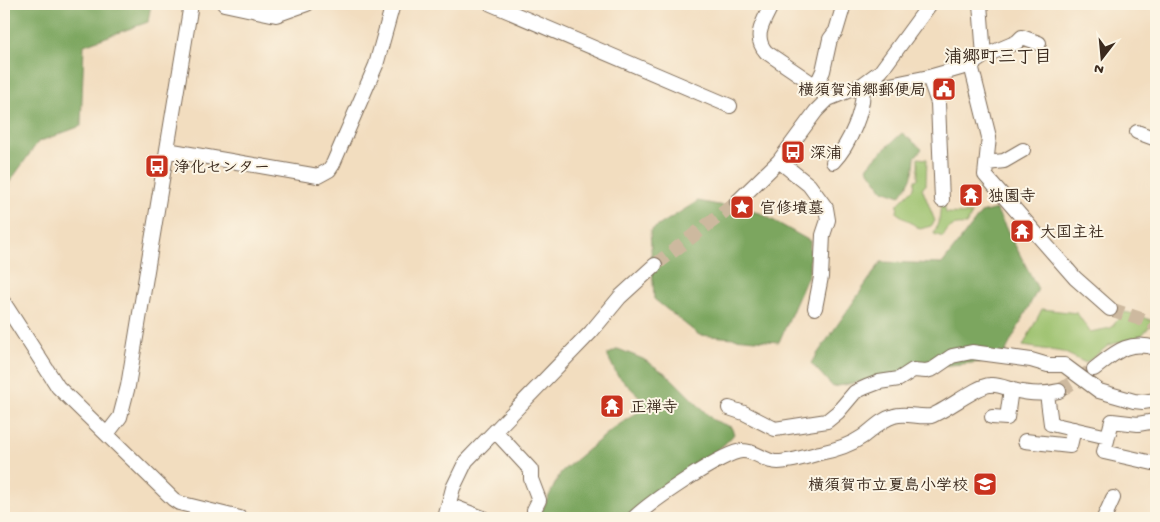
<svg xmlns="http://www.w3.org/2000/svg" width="1160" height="522" viewBox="0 0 1160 522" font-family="'Gochi Hand','Klee One',sans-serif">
<rect width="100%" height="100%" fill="#fcf5e5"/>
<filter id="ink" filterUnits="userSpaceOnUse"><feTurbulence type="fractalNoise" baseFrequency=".02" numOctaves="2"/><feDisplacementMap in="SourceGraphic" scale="10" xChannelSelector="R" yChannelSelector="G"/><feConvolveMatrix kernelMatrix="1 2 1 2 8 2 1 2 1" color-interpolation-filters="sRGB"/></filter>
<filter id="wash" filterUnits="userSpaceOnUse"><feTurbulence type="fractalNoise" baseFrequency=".0096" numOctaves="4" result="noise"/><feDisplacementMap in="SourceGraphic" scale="20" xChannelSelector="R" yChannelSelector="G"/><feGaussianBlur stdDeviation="1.12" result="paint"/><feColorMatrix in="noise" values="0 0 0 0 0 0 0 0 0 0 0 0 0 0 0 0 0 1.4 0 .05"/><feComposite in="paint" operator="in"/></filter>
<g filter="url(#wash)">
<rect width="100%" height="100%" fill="#f2ddbf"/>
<path fill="#9ac06a" stroke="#6a7544" d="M918,158l9,1 -1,26 -4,3 13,33 -4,5 -11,3 -23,-16 1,-9 16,-16 1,-8 3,-1z
M941,204h3l2,9 26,1 -6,11c-13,-1 -17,1 -23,12l-9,-3 5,-14z
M1042,309l35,4 13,19 21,-4 13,-16 15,3 15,7 -14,15 -31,8 -23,18 -23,-11 -40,-6z"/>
<path fill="#7ba65e" stroke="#5b683e" d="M4,4h147l-3,18 -64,23 -3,81 -43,16 -34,48z
M902,133l20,16 -7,8c-1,18 -4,24 -15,39l-17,-6 -16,-22 9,-11z
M698,201l62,12 50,28 -1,32 -30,69 -80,-7 -45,-36 -4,-68z
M996,209l42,80 -37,71 -60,6 -108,21 -22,-24 70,-101 61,2 39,-51z
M618,349l25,10 25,16 45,45 18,7 3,7c-16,21 -59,42 -82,60 -9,7 -17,16 -25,24h-89l23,-46 53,-44 27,-18v-12l-24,-23 -10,-20z"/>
</g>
<g filter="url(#ink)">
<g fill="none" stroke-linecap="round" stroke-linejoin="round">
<path stroke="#cdb99f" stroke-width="14" stroke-dasharray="14 7" stroke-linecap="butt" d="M655,265l82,-63
M1110,309l46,15
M1059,391l35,-22"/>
<g stroke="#7b6956" stroke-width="16">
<path id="minor" d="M224,4l52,11 31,-11
M491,4l239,102
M772,4c-8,17 -20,32 -6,48l50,34 12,13
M980,4l4,52
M971,65l18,72 -4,38 90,103 35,31
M929,77l9,26 4,97
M867,83l18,3 44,-9 42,-12 13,-9 33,-14 5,-5 17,6
M816,86l7,-15 7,-32 6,-8 8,-27
M1137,132l19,7
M167,150l151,26 11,-6 4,-6 43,-99 17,-61
M779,161l30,24 17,23 2,12 -5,15 -2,42 -6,31
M833,162c16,-17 33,-53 29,-77
M987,163l17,-2 19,-11
M737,202l42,-41 37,-50 12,-12 34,-14 19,-14 49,-67
M4,303l54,84 115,112 6,4 61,15
M1094,369c22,-17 33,-29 62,-21
M1047,394l4,30 57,13
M729,408l15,5 31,16 52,-8 11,-9 17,-20 11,-5 13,-5 20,-3 14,-9 13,1 7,-2 19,-13 20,-4 59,8 17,5h16l35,26 35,10 9,1 13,-2
M992,417l15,1 4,-29
M1156,424l-1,-3 -17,3 -26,-3 -8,31 49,11 3,-2
M495,431l36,39v9l8,21 -5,10
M107,434l13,-17 8,-31 63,-382
M1025,441l45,5 4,-17
M449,505l34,13
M445,518l8,-30 13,-27 125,-129 29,-35 35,-32
M634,518c14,-14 91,-68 109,-67 11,0 18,7 28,10 11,4 37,-5 49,-8 15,-3 29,-7 42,-16 10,-7 20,-18 32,-21 11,-4 25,2 37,0 16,-6 46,-30 59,-31 8,-1 16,3 23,5 16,4 30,5 46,1
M1104,518l9,-20"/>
</g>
<use href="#minor" stroke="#fff" stroke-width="14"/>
</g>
</g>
<defs>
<g id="civic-square" transform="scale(1.25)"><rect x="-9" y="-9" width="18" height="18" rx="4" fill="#c8321e" stroke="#fcf5e5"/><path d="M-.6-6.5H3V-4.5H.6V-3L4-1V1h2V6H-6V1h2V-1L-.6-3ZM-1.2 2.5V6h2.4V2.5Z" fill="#fff"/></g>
<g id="bus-square" transform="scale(1.25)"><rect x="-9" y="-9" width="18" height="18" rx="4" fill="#c8321e" stroke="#fcf5e5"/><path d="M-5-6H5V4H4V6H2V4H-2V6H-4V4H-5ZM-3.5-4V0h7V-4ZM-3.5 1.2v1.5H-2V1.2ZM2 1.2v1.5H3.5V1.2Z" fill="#fff"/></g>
<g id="temple-square" transform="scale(1.25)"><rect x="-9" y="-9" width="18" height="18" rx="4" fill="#c8321e" stroke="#fcf5e5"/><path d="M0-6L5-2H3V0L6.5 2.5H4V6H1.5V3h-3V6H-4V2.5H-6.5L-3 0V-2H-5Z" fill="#fff"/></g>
<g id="sight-square" transform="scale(1.25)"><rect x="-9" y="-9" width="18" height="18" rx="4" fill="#c8321e" stroke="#fcf5e5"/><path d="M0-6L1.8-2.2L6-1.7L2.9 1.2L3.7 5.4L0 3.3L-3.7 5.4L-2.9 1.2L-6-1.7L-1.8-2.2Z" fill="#fff"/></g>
<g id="school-square" transform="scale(1.25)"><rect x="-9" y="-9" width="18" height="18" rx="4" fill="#c8321e" stroke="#fcf5e5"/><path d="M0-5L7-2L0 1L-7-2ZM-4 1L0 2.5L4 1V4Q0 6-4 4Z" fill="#fff"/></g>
</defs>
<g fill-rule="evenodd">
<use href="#civic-square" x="944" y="89"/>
<use href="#bus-square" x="793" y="152"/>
<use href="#bus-square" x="157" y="166"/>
<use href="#temple-square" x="971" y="195"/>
<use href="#sight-square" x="742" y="207"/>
<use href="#temple-square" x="1022" y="231"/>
<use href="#temple-square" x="612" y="406"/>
<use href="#school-square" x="985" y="484"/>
</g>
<g text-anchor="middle" stroke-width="4" stroke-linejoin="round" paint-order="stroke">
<g font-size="16" font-weight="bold" fill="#3b2a1e" stroke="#fcf5e5" text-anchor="start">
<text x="926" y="95" text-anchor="end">横須賀浦郷郵便局</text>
<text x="810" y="158">深浦</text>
<text x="174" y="172">浄化センター</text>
<text x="988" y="201">独園寺</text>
<text x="760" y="213">官修墳墓</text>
<text x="1040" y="237">大国主社</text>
<text x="630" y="412">正禅寺</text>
<text x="968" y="490" text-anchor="end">横須賀市立夏島小学校</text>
</g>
<g font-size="18" font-weight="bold" fill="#3b2a1e" stroke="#fcf5e5">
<text x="998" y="62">浦郷町三丁目</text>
</g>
</g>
<rect width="1160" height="522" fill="none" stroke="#fcf5e5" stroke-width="20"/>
<g transform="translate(1102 58) rotate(196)" stroke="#fcf5e5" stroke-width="4" paint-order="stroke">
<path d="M0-4L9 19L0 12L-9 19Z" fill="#3b2a1e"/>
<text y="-8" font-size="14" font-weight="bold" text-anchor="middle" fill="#3b2a1e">N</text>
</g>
</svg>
